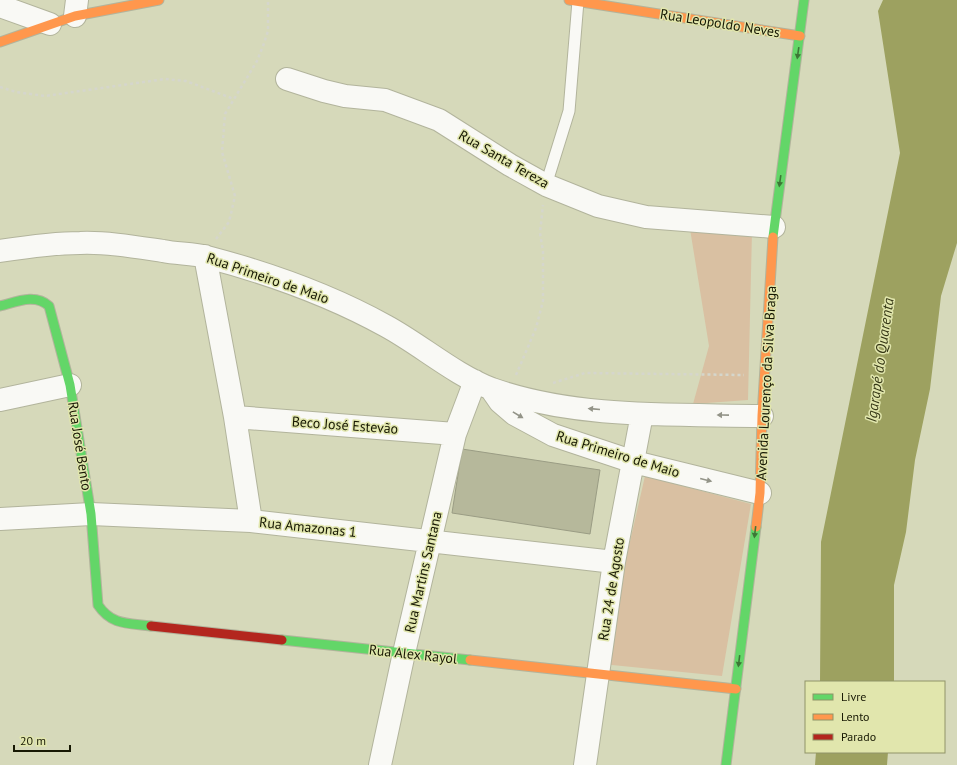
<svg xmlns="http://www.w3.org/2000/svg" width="957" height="765" viewBox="0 0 957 765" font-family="'PT Sans',sans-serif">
<rect width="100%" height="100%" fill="#d6d9ba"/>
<path fill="#d9c0a2" d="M690,229l62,3 -4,168 -55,4 16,-58z
M645,476l106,28 -29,172 -120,-12z"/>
<path fill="#9da160" d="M883,0h74v243l-16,53 -11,93 -15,71 -9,72 -12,53v97h-74l1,-140 79,-389 -22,-142z
M816,752h72l-1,13h-72z"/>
<path fill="#b6b89b" stroke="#9a9c84" d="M462,449l138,21 -10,64 -138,-21z"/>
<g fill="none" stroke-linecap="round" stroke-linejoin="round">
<g stroke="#b2b49c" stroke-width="13">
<path id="lane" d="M546,185l23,-74 9,-110"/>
</g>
<g stroke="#b2b49c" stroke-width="24">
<path id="street" d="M0,6l50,18
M75,16l2,-16
M287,79l37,12 21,5 40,4 54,20 71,45 36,20 52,21 48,11 128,10
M0,251c26,-4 53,-8 80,-8 27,-1 56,4 83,8 14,3 30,2 44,6 61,16 123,38 179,69 35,19 69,49 106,63 86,30 181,25 270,27
M205,256l30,161 16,104
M491,389l9,13 14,12 39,21 81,27 126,31
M0,400l70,-15
M235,417l220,17
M0,519l91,-5 160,7 363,41
M380,765l24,-112 51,-219 20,-53
M585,765l29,-203 28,-148"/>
</g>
<g stroke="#b2b49c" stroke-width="11">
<path id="fast" d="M773,237l31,-237
M0,306c16,-4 35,-13 49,0l21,79 21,129 7,91c14,21 31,18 53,21
M282,640l188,20
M726,765l30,-238"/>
</g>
<g stroke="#b2b49c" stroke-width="11">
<path id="slow" d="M569,0l231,36
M0,42l75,-26 84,-16
M756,527l4,-34 2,-77 11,-179
M470,660l266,29"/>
</g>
<g stroke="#b2b49c" stroke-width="11">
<path id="jam" d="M151,626l131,14"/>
</g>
<path stroke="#d5d6cc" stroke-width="2.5" stroke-dasharray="3 3" stroke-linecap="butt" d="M0,87l16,5 29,4 120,-17 21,2 48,18
M216,239l13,-17 6,-26 -13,-44 3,-38 32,-53 6,-15 5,-15v-31
M516,375l20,-47 7,-27v-50l-3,-18 3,-28
M553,383l32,-10 159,2"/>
<use href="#lane" stroke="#f9f9f5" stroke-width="11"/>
<use href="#street" stroke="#f9f9f5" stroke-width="22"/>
<use href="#fast" stroke="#63d668" stroke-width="9"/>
<use href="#slow" stroke="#ff974d" stroke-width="9"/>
<use href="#jam" stroke="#b3261e" stroke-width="9"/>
</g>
<defs><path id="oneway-solid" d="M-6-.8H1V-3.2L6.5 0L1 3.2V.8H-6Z"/></defs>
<g fill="#3d7736">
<use href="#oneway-solid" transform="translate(798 53) rotate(98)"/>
<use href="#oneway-solid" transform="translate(780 181) rotate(98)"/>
<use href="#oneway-solid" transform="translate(755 532) rotate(97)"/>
<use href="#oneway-solid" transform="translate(739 661) rotate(97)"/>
</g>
<g fill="#939488">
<use href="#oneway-solid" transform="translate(594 409) rotate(-175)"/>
<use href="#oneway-solid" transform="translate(518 415) rotate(31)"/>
<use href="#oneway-solid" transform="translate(723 415) rotate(-179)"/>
<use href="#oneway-solid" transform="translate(706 480) rotate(14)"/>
</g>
<g text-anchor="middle" stroke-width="3" stroke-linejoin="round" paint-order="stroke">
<g font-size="14" fill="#171803" stroke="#e1e6ad">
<text transform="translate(720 23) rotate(9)" y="5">Rua Leopoldo Neves</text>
<text transform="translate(504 159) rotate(30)" y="5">Rua Santa Tereza</text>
<text transform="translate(268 278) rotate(19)" y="5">Rua Primeiro de Maio</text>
<text transform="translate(766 383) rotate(-87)" y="5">Avenida Lourenço da Silva Braga</text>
<text transform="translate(345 425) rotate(4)" y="5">Beco José Estevão</text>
<text transform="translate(80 446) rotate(81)" y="5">Rua José Bento</text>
<text transform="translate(618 454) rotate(17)" y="5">Rua Primeiro de Maio</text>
<text transform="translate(308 527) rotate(6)" y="5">Rua Amazonas 1</text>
<text transform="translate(423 572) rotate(-77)" y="5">Rua Martins Santana</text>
<text transform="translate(611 589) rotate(-81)" y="5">Rua 24 de Agosto</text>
<text transform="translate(413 654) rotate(6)" y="5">Rua Alex Rayol</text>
</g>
<g font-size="15" font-style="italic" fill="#363816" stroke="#e1e6ad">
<text transform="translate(880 360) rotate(-82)" y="5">Igarapé do Quarenta</text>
</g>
</g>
<rect x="805" y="681" width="140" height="72" fill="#e1e6ad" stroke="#909469"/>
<rect x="813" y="694" width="20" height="6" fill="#63d668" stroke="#909469"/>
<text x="841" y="701" font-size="12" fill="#171803">Livre</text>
<rect x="813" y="714" width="20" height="6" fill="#ff974d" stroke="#909469"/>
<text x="841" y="721" font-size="12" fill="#171803">Lento</text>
<rect x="813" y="734" width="20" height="6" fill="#b3261e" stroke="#909469"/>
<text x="841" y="741" font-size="12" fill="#171803">Parado</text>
<path d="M14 745v6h56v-6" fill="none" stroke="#171803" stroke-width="2"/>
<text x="20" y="745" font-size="12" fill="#171803" stroke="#e1e6ad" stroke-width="3" paint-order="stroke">20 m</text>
</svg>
